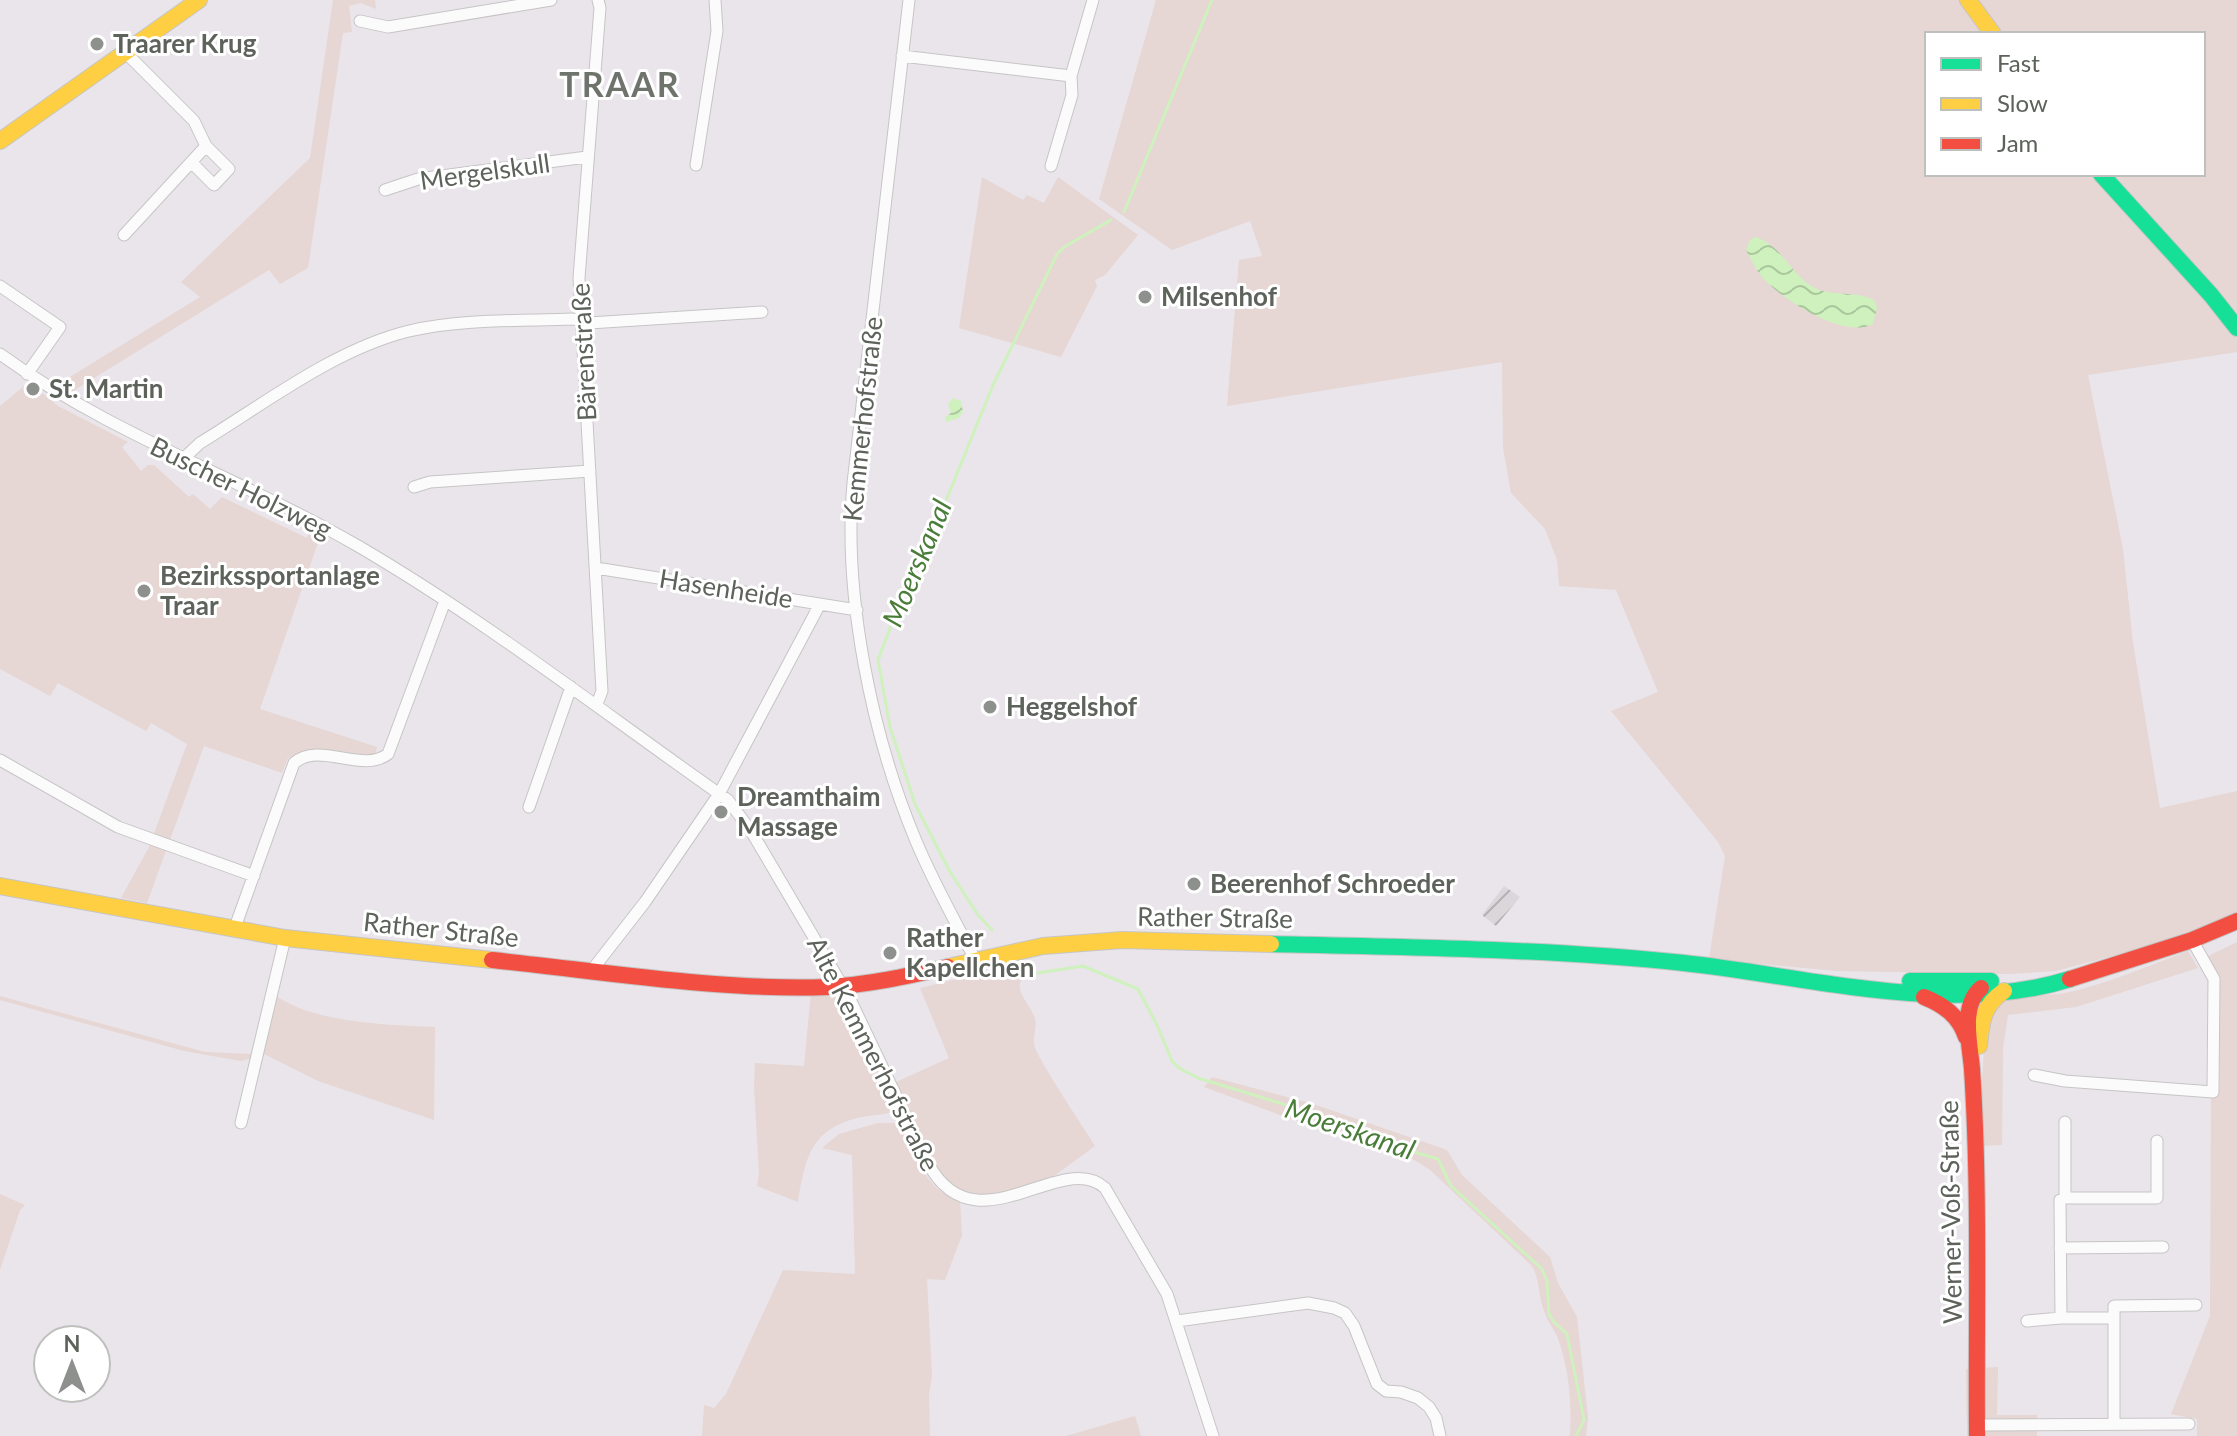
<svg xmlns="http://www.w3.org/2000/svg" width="2237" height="1436" viewBox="0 0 2237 1436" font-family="Lato,sans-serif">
<defs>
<pattern id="industrial-furrows" width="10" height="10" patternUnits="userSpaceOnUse" patternTransform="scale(2)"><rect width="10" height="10" fill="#dad6da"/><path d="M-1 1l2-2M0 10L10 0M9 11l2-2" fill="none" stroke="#b4b1b4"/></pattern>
<pattern id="water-waves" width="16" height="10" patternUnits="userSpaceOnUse" patternTransform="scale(2)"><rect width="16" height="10" fill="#cef1bd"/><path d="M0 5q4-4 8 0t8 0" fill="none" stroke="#aac79d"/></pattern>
</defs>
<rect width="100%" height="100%" fill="#eae5ea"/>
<path fill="url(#industrial-furrows)" d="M1504,886l16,11 -24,29 -14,-11z"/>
<path fill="#e6d6d4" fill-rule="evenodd" d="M333,0h42l1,9 -15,-6 -12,3 3,26 -9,1 -35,235 -28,16 -11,-14 -196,121 -13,-8 140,-86 -19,-15 129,-124z
M1156,0h1081v352l-149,23 35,174 10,94 27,165 77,-17v122l-43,21 -138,37 -46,3 -174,-3 -127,-12 16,-103 -7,-14 -107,-131 47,-19 -42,-102 -57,-4 -2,-26 -12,-31 -34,-36 -8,-45 -1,-86 -275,44 12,-146 23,-4 -12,-35 -78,29 -73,-51zM1927,34h276v140h-276z
M982,177l41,23 4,-5 17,8 14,-26 80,58 -33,40 -10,5 2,6 -36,71 -102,-29z
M29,382l29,24 70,36 -6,5 19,24 7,-6h6l35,32 4,-3 17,15 12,-12 85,41 2,-6 11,5 -60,172 117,38 -2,8 -66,-5 -21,8 -6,15 -78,-27 -57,157 -26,-5 28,-51 38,-103 -36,-21 -5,8 -88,-48 -8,13 -50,-27v-263z
M2237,942v494h-40v-17l-26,-5 39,-98 1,-218 9,-9 -1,-111 -11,-22z
M2188,951l10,17 -122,39 -68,8 -5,33 -1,97 -21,1c0,-24 -1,-133 17,-146 13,-9 50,-3 67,-7 42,-9 83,-27 123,-42z
M1014,965l16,3 2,4c-27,13 -2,29 3,47 2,7 -2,17 -1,25 1,12 51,85 61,102l-41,30v3l-29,10 -41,6 -19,-2 -23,-14 -48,-96 55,-25 -29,-70z
M811,992l28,2 7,6 50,108c-8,8 -18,6 -29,8 -55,10 -61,38 -69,86l-41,-16 2,-13 -5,-87 1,-23 49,3z
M0,996l205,56 47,2v4l-11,3 -57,-10 -184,-51z
M276,996c39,27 112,29 159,31l-1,93 -116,-39 -56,-28z
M1212,1077l101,27 134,46 15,25 88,82 8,26 19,34 11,100 -2,19h-16c2,-32 -1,-69 -13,-100 -5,-9 -11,-18 -14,-28 -5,-14 -3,-29 -11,-42l-102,-96c-21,-15 -42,-24 -68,-25l-158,-58z
M878,1123h23c14,29 24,70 59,77l2,35 -17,45 -18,-1 5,97 -3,18 1,42h-228l2,-31 10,3 12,-14 57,-124 72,4 -3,-119 -30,-7 17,-14z
M0,1194l25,11 -5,5 -20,60z
M1998,1367l-1,48h40v21h-70l-1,-67z
M1135,1416l6,20h-75z"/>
<path fill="url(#water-waves)" d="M1755,237c26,7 35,37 58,50 19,11 43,2 62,14l2,7 -4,16c-29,16 -92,-25 -111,-47 -7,-8 -11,-18 -16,-27l4,-10z
M953,398l8,3 2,11 -4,6 -13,4 -1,-5 6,-4 -3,-9z"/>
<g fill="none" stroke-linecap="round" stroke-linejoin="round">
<path stroke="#cef1bd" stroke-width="3" d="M1124,212l88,-212
M992,930l-14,-15 -29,-45 -34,-66 -25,-77 -12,-67 40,-106 25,-46 50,-123 64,-131 7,-7 47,-27
M1038,973l45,-7 55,23 19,36 15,36 7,7 19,10 111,34 95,37 34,10 13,27 91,83 5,12 2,33 5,8 13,12 17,86 -8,16"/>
<g stroke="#c6c5c5" stroke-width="13">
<path id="street" d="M909,0l-56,483c-10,113 19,253 63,358 17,41 39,80 60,120
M360,21l28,6 163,-27
M125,52l69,69 12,25 23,23 -15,16 -23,-23
M902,56l169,20
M696,165l21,-134 -2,-31
M1051,166l21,-71 -1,-19 22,-76
M385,190l33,-11 169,-22
M124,235l82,-89
M0,286l60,41 -33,47
M0,354c110,80 240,124 358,192 130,76 247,168 370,254l23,31 98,166 79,166c47,89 134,-15 177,25l62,106 46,142
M183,459l17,-16c64,-39 135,-94 209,-112 52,-12 110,-10 164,-12l16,4 173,-11
M414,487l16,-5 160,-11
M596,568l261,42
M597,704l5,-13 -23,-413 21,-270 -2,-8
M0,760l118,67 136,49
M529,807l42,-120
M234,930l60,-167c26,-22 68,11 94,-9l57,-153
M592,970l53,-68 74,-108 101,-190
M2034,1075l31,6 148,11 1,-113 -22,-39
M2065,1122v76
M241,1123l44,-185
M2060,1248l103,-1
M2114,1318h-53l-1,-118 5,-2h92v-57
M1177,1321l131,-18 26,5 11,5 9,13 23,58 9,7 15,1 17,6 11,9 7,11 4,18
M2027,1321l34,-3
M2114,1424v-118l82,-1
M1977,1425l212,-1"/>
</g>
<g stroke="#c5c5c5" stroke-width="18">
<path id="fast" d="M2101,174l110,121 26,33
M1271,944c138,3 276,5 413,19 122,13 266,54 386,16
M1910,981h81"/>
</g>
<g stroke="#c5c5c5" stroke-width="18">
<path id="slow" d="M1968,0l25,34
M0,141l199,-141
M0,886l285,52 207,22
M948,967l95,-21 79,-6 149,4
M1979,1046c2,-24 4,-41 25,-55"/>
</g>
<g stroke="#c5c5c5" stroke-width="18">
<path id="jam" d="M492,960c107,11 228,31 335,27 41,-2 81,-11 121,-20
M2070,979l122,-39 45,-19
M1924,997c20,8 35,19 42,40
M1977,1436c-1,-122 3,-245 -5,-367 -2,-25 -12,-63 9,-81"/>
</g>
<use href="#street" stroke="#fcfbfc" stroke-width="11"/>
<use href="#fast" stroke="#16e098" stroke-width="16"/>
<use href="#slow" stroke="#ffcf43" stroke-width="16"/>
<use href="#jam" stroke="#f24e42" stroke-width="16"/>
</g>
<g fill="#8e908d" stroke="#fff" stroke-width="3">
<circle cx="97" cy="44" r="8"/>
<circle cx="1145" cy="297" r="8"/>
<circle cx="33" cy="389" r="8"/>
<circle cx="144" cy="591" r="8"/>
<circle cx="990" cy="707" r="8"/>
<circle cx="721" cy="812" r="8"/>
<circle cx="1194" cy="884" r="8"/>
<circle cx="890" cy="953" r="8"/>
</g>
<g text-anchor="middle" stroke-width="6" stroke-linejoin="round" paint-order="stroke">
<g font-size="26" font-weight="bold" fill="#5d625b" stroke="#fff" text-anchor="start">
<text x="113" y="53">Traarer Krug</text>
<text x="1161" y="306">Milsenhof</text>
<text x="49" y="398">St. Martin</text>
<text x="160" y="585">Bezirkssportanlage<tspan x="160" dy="30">Traar</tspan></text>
<text x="1006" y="716">Heggelshof</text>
<text x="737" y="806">Dreamthaim<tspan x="737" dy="30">Massage</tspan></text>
<text x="1210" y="893">Beerenhof Schroeder</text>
<text x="906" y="947">Rather<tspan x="906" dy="30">Kapellchen</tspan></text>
</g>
<g font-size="26" fill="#5d625b" stroke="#fff">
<text transform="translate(485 172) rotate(-8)" y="9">Mergelskull</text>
<text transform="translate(584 352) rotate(-93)" y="9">Bärenstraße</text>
<text transform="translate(863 419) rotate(-84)" y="9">Kemmerhofstraße</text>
<text transform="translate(241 488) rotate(26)" y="9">Buscher Holzweg</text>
<text transform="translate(726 589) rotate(9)" y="9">Hasenheide</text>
<text transform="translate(1215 918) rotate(1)" y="9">Rather Straße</text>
<text transform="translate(441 930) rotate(6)" y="9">Rather Straße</text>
<text transform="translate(873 1054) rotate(63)" y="9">Alte Kemmerhofstraße</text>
<text transform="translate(1951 1212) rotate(-91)" y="9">Werner-Voß-Straße</text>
</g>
<g font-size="28" font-style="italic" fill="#4a7d39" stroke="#fff">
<text transform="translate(917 563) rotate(-67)" y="10">Moerskanal</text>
<text transform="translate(1350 1129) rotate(19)" y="10">Moerskanal</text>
</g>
<g font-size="34" font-weight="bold" letter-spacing="2" fill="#6e746c" stroke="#fff">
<text x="620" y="97">TRAAR</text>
</g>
</g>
<rect x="1925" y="32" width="280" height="144" fill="#ffffff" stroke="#bec0bd" stroke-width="2"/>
<rect x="1941" y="58" width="40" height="12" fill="#16e098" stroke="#bec0bd" stroke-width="2"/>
<text x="1997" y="72" font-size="24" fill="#5d625b">Fast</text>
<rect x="1941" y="98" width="40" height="12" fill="#ffcf43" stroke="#bec0bd" stroke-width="2"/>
<text x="1997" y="112" font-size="24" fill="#5d625b">Slow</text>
<rect x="1941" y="138" width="40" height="12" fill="#f24e42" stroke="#bec0bd" stroke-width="2"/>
<text x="1997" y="152" font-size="24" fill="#5d625b">Jam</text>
<g transform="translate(72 1364)"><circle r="38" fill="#ffffff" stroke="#bec0bd" stroke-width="2"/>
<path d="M0-6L14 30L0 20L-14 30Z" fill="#8e908d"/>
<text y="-12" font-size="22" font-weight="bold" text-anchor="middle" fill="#5d625b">N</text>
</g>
</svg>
